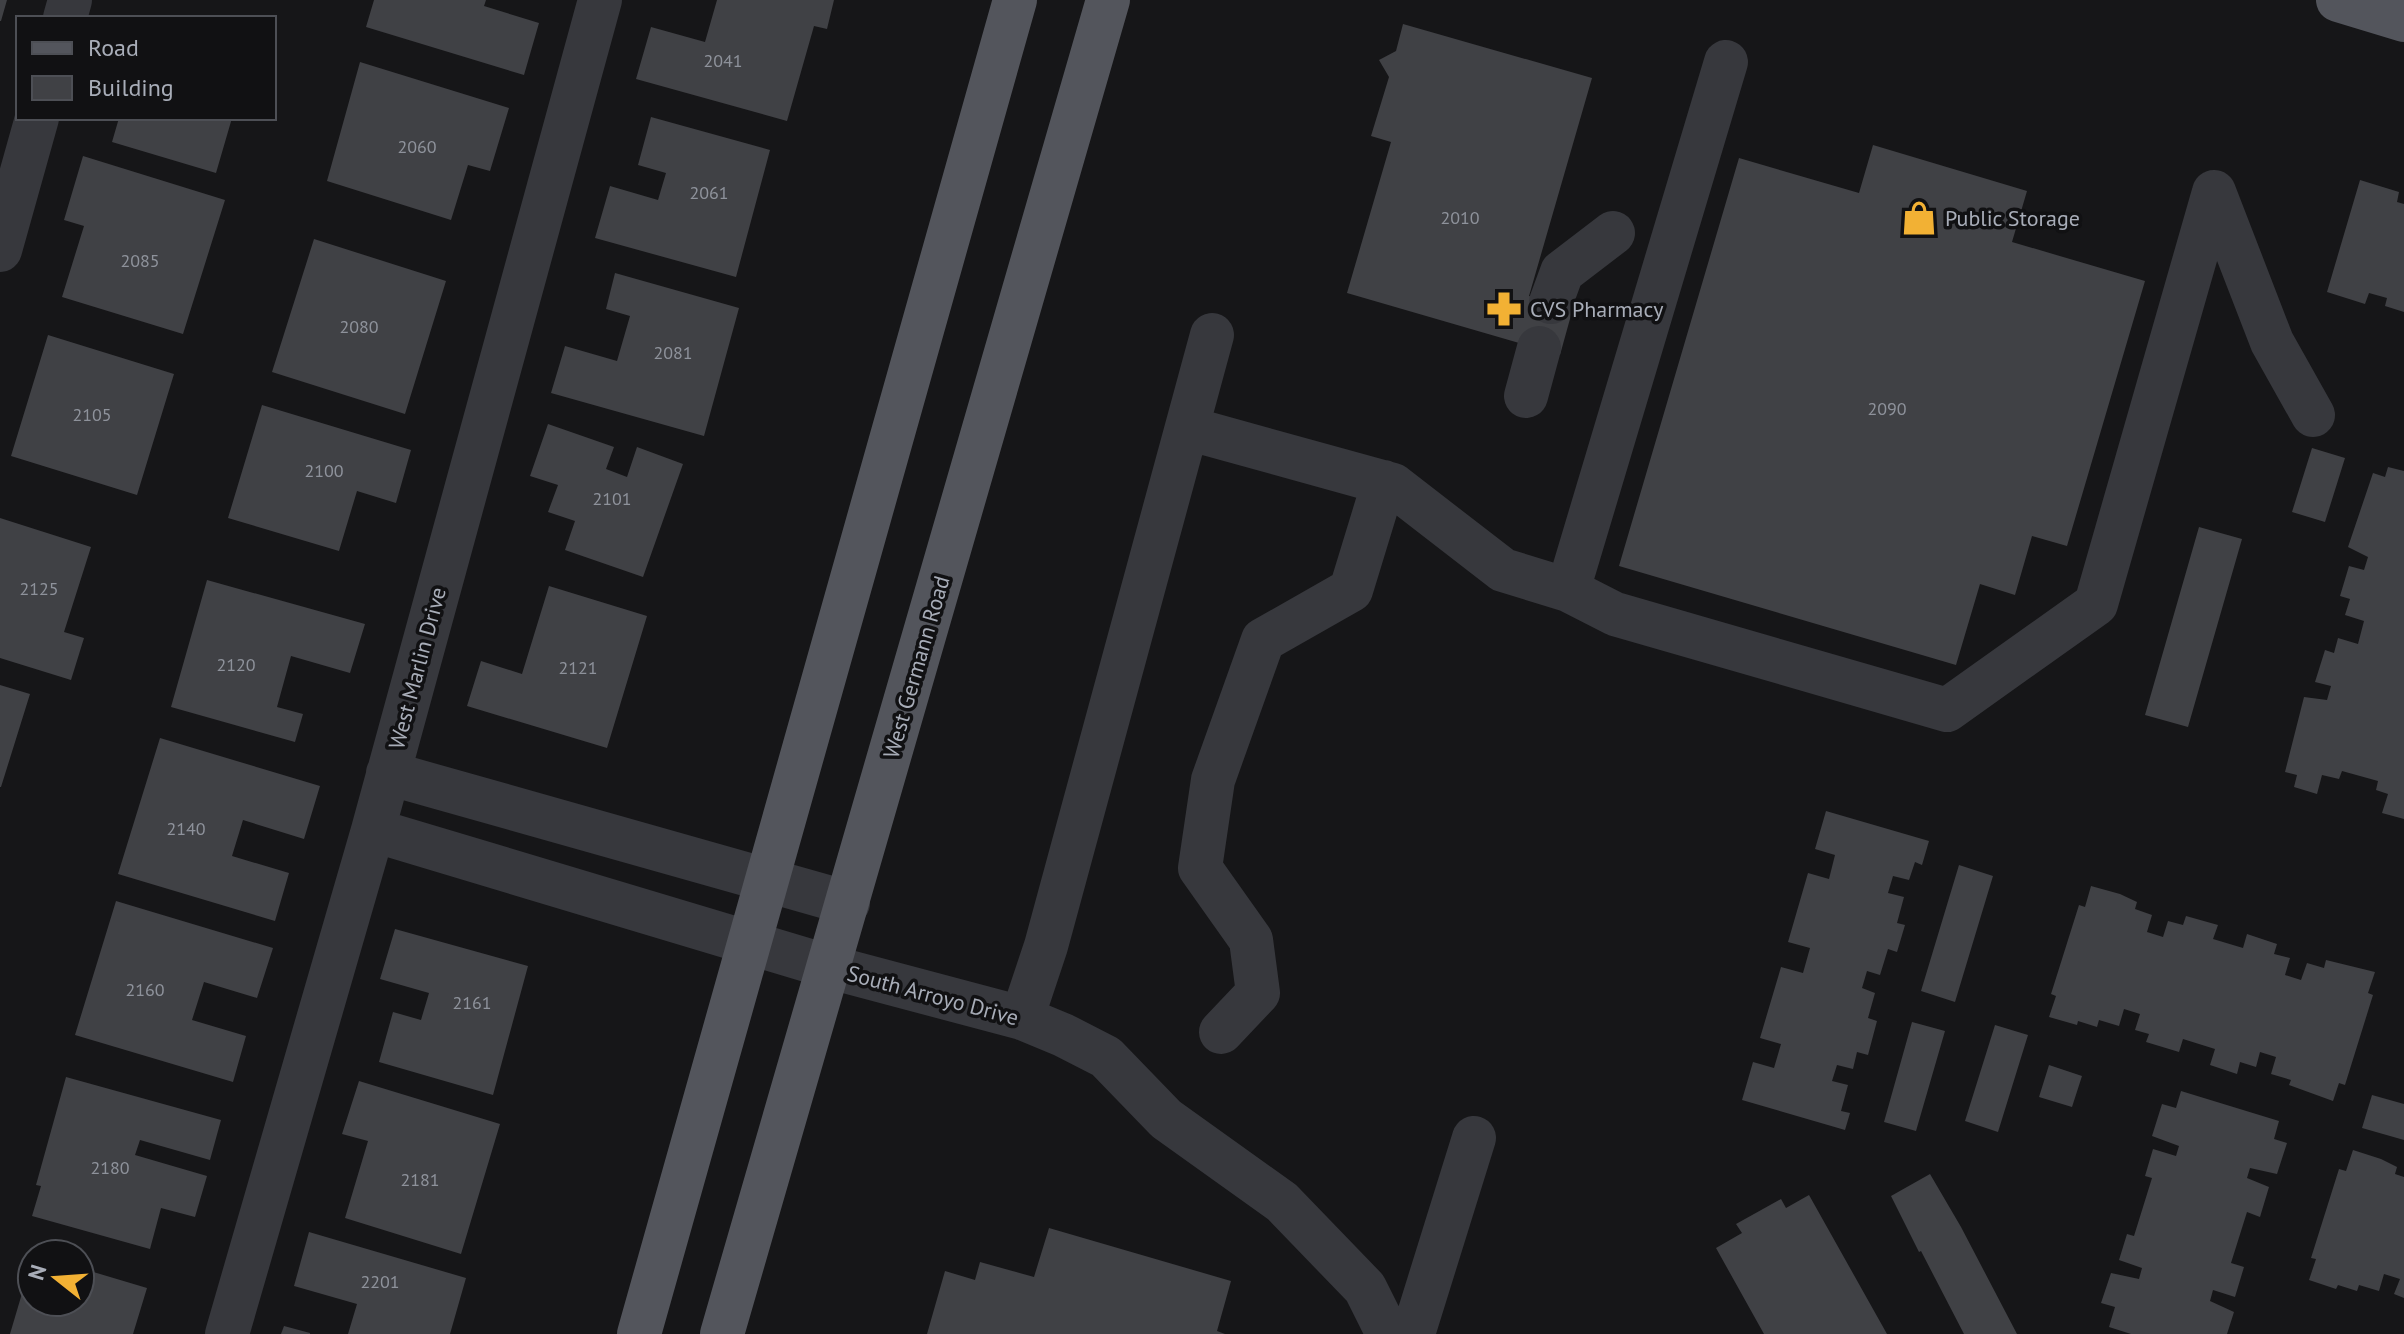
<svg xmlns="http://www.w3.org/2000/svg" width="2404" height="1334" viewBox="0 0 2404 1334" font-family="'PT Sans',sans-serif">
<rect width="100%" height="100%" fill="#161618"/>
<path fill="#404145" d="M0,0h7l-6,21h-1z
M374,0h112l-2,6 55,17 -15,52 -158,-48z
M717,0h117l-7,29 -13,-3 -27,95 -151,-42 15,-52 54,15z
M1403,24l189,54 -63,218 44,12 -13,47 -213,-62 44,-151 -20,-6 18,-59 -10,-17 17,-9z
M360,62l149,46 -19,63 -22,-6 -17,55 -124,-39z
M651,117l119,33 -34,127 -141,-39 15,-52 48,14 8,-27 -28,-8z
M119,118h113l-16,55 -104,-31z
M1873,145l154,46 -15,51 133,39 -78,265 -35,-10 -17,59 -35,-11 -24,81 -337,-99 120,-408 120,35z
M83,156l142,44 -42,134 -121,-37 22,-71 -20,-6z
M2360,180l39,12 -2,10 7,2v108l-19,-6 2,-8 -18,-5 -4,11 -38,-12z
M314,239l132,42 -41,133 -133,-42z
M615,273l124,35 -35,128 -153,-43 14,-47 52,15 13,-45 -24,-7z
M48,335l126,39 -37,121 -126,-39z
M262,405l149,45 -15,53 -39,-12 -18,60 -111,-33z
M548,424l66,23 -8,22 21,8 10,-30 46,17 -40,113 -78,-27 10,-29 -27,-9 10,-27 -28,-9z
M2312,448l33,10 -20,64 -33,-10z
M2388,467l16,4v348l-22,-6 6,-19 -12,-4 2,-9 -36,-10 -3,8 -17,-4 -5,19 -23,-7 3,-12 -12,-3 19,-75 23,3 4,-14 -16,-4 10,-32 9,3 4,-15 20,6 6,-23 -19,-6 5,-16 -10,-3 9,-30 15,4 4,-13 -20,-10 25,-74 12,4z
M0,518l91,29 -27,85 20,6 -13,42 -71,-22z
M2199,527l43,12 -54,188 -43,-12z
M207,580l158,44 -15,49 -59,-17 -14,51 26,7 -8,28 -124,-35z
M549,586l98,30 -40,132 -140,-42 14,-45 41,13z
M0,685l30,9 -29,93h-1z
M160,738l160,48 -16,53 -61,-19 -11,36 57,17 -14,48 -157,-47z
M1826,811l103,30 -7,24 -7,-3 -6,18 -16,-4 -5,17 16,4 -7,26 8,2 -8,27 -9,-3 -8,26 -13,-4 -5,17 13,5 -7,25 9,3 -9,34 -11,-3 -4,17 -16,-4 -5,16 16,4 -7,26 9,2 -5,17 -103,-30 11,-38 21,6 7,-24 -21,-6 21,-71 22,6 7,-25 -22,-6 20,-69 21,6 6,-24 -20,-6z
M1959,865l34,11 -38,126 -34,-11z
M2091,886l29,8 17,8 -2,7 17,6 -5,17 16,5 5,-16 15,4 3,-9 32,9 -5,14 30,9 4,-14 30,10 -3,10 16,4 -5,17 16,5 6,-17 17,5 2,-8 49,12 -7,21 5,2 -28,90 -6,-2 -6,18 -44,-16 2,-5 -20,-6 5,-17 -16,-5 -4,15 -16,-5 -3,12 -27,-9 5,-16 -32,-10 -4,13 -33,-10 3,-8 -14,-4 5,-16 -16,-5 -5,17 -20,-6 -2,7 -19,-6 -1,4 -28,-8 7,-21 -5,-2 28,-89 6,2z
M116,901l157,47 -16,50 -53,-16 -12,38 54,16 -13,46 -158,-47z
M395,929l133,37 -35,129 -114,-33 14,-50 28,8 8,-27 -49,-14z
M1912,1022l33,9 -29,100 -32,-9z
M1995,1025l33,10 -30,97 -33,-11z
M2049,1065l33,11 -10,31 -33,-10z
M66,1077l155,43 -11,40 -70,-20 -5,15 72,21 -12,41 -34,-9 -11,41 -118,-33 9,-30 -5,-1z
M359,1081l141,43 -39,130 -116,-36 23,-77 -26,-7z
M2181,1091l98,30 -5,18 13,4 -10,31 -27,-6 -3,10 22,9 -9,30 -13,-5 -16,51 13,4 -9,30 -22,-7 -3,11 24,11 -7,22h-96l-22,-7 6,-20 -14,-4 10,-30 28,6 3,-11 -23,-8 8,-26 7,2 18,-58 -7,-2 8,-27 23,7 3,-10 -27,-10 10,-32 14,4z
M2372,1095l32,9v36l-42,-12z
M2353,1150l28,9 16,8 -2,7 9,3v121l-10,-4 6,-15 -16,-5 -5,17 -20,-6 -2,6 -19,-6 -2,4 -27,-9 7,-21 -5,-1 28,-89 7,2z
M1930,1174l31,53 56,107h-53l-43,-83 -2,1 -28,-56z
M1809,1195l78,139h-123l-48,-86 26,-15 -6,-9 45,-25 5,9z
M1049,1228l182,53 -14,50 8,3h-298l18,-63 30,9 5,-18 54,15z
M309,1232l157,46 -16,56h-102l9,-30 -63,-18z
M31,1263l1,39h48v-34l67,20 -14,46h-123z
M284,1326l26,7v1h-29z"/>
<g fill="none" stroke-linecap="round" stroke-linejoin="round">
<path stroke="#37383d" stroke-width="44" d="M65,18l5,-18
M2214,192l58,150 41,73
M0,250l37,-132
M1551,302l11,-30 51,-39
M1526,396l13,-48
M1187,428l206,57 110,85 65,20 47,24 332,96 149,-106 118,-412
M1568,590l158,-528
M388,773l460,130
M373,830l457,137 192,51 41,17 43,22 60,62 116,83 83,86 23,46
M1022,1018l24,-72 166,-611
M1221,1032l37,-39 -7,-53 -51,-72 13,-88 50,-140 88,-50 33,-108
M227,1334l146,-504 227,-830
M1413,1334l61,-196"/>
<path stroke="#53555c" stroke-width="44" d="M2338,0l66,20
M639,1334l376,-1334
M722,1334l386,-1334"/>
</g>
<defs>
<g id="shop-bare" transform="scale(2.76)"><path d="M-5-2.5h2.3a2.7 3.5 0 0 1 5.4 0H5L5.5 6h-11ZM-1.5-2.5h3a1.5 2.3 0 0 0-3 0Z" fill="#f2b134" stroke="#111113" stroke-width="2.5" paint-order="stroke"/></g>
<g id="pharmacy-bare" transform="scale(2.76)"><path d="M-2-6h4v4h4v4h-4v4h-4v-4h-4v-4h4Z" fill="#f2b134" stroke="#111113" stroke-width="2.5" paint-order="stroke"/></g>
</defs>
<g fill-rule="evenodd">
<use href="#shop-bare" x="1919" y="218"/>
<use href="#pharmacy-bare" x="1504" y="309"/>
</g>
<g text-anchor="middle" stroke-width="7" stroke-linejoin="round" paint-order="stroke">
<g font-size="18" fill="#8e929b">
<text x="723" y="67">2041</text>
<text x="417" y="153">2060</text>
<text x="709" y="199">2061</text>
<text x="1460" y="224">2010</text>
<text x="140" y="267">2085</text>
<text x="359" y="333">2080</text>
<text x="673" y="359">2081</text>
<text x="1887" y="415">2090</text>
<text x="92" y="421">2105</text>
<text x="324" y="477">2100</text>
<text x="612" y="505">2101</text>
<text x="39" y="595">2125</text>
<text x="236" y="671">2120</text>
<text x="578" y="674">2121</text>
<text x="186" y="835">2140</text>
<text x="145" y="996">2160</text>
<text x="472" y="1009">2161</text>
<text x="110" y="1174">2180</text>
<text x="420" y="1186">2181</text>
<text x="380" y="1288">2201</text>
</g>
<g font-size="22" fill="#a8adb8" stroke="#111113" text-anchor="start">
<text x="1945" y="226">Public Storage</text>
<text x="1530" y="317">CVS Pharmacy</text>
</g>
<g font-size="22" fill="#a8adb8" stroke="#111113">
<text transform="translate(916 667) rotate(-74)" y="8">West Germann Road</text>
<text transform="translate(417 668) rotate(-75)" y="8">West Marlin Drive</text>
<text transform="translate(933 995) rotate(15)" y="8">South Arroyo Drive</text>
</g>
</g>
<rect x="16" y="16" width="260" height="104" fill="#111113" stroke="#4d4f55" stroke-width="2"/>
<rect x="32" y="42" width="40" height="12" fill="#53555c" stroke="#4d4f55" stroke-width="2"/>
<text x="88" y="56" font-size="24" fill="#a8adb8">Road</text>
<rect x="32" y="76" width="40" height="24" fill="#404145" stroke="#4d4f55" stroke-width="2"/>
<text x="88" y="96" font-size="24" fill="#a8adb8">Building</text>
<g transform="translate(56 1278) rotate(287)"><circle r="38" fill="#111113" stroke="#4d4f55" stroke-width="2"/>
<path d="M0-6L14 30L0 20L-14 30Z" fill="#f2b134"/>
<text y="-12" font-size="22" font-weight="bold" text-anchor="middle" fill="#a8adb8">N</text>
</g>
</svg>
